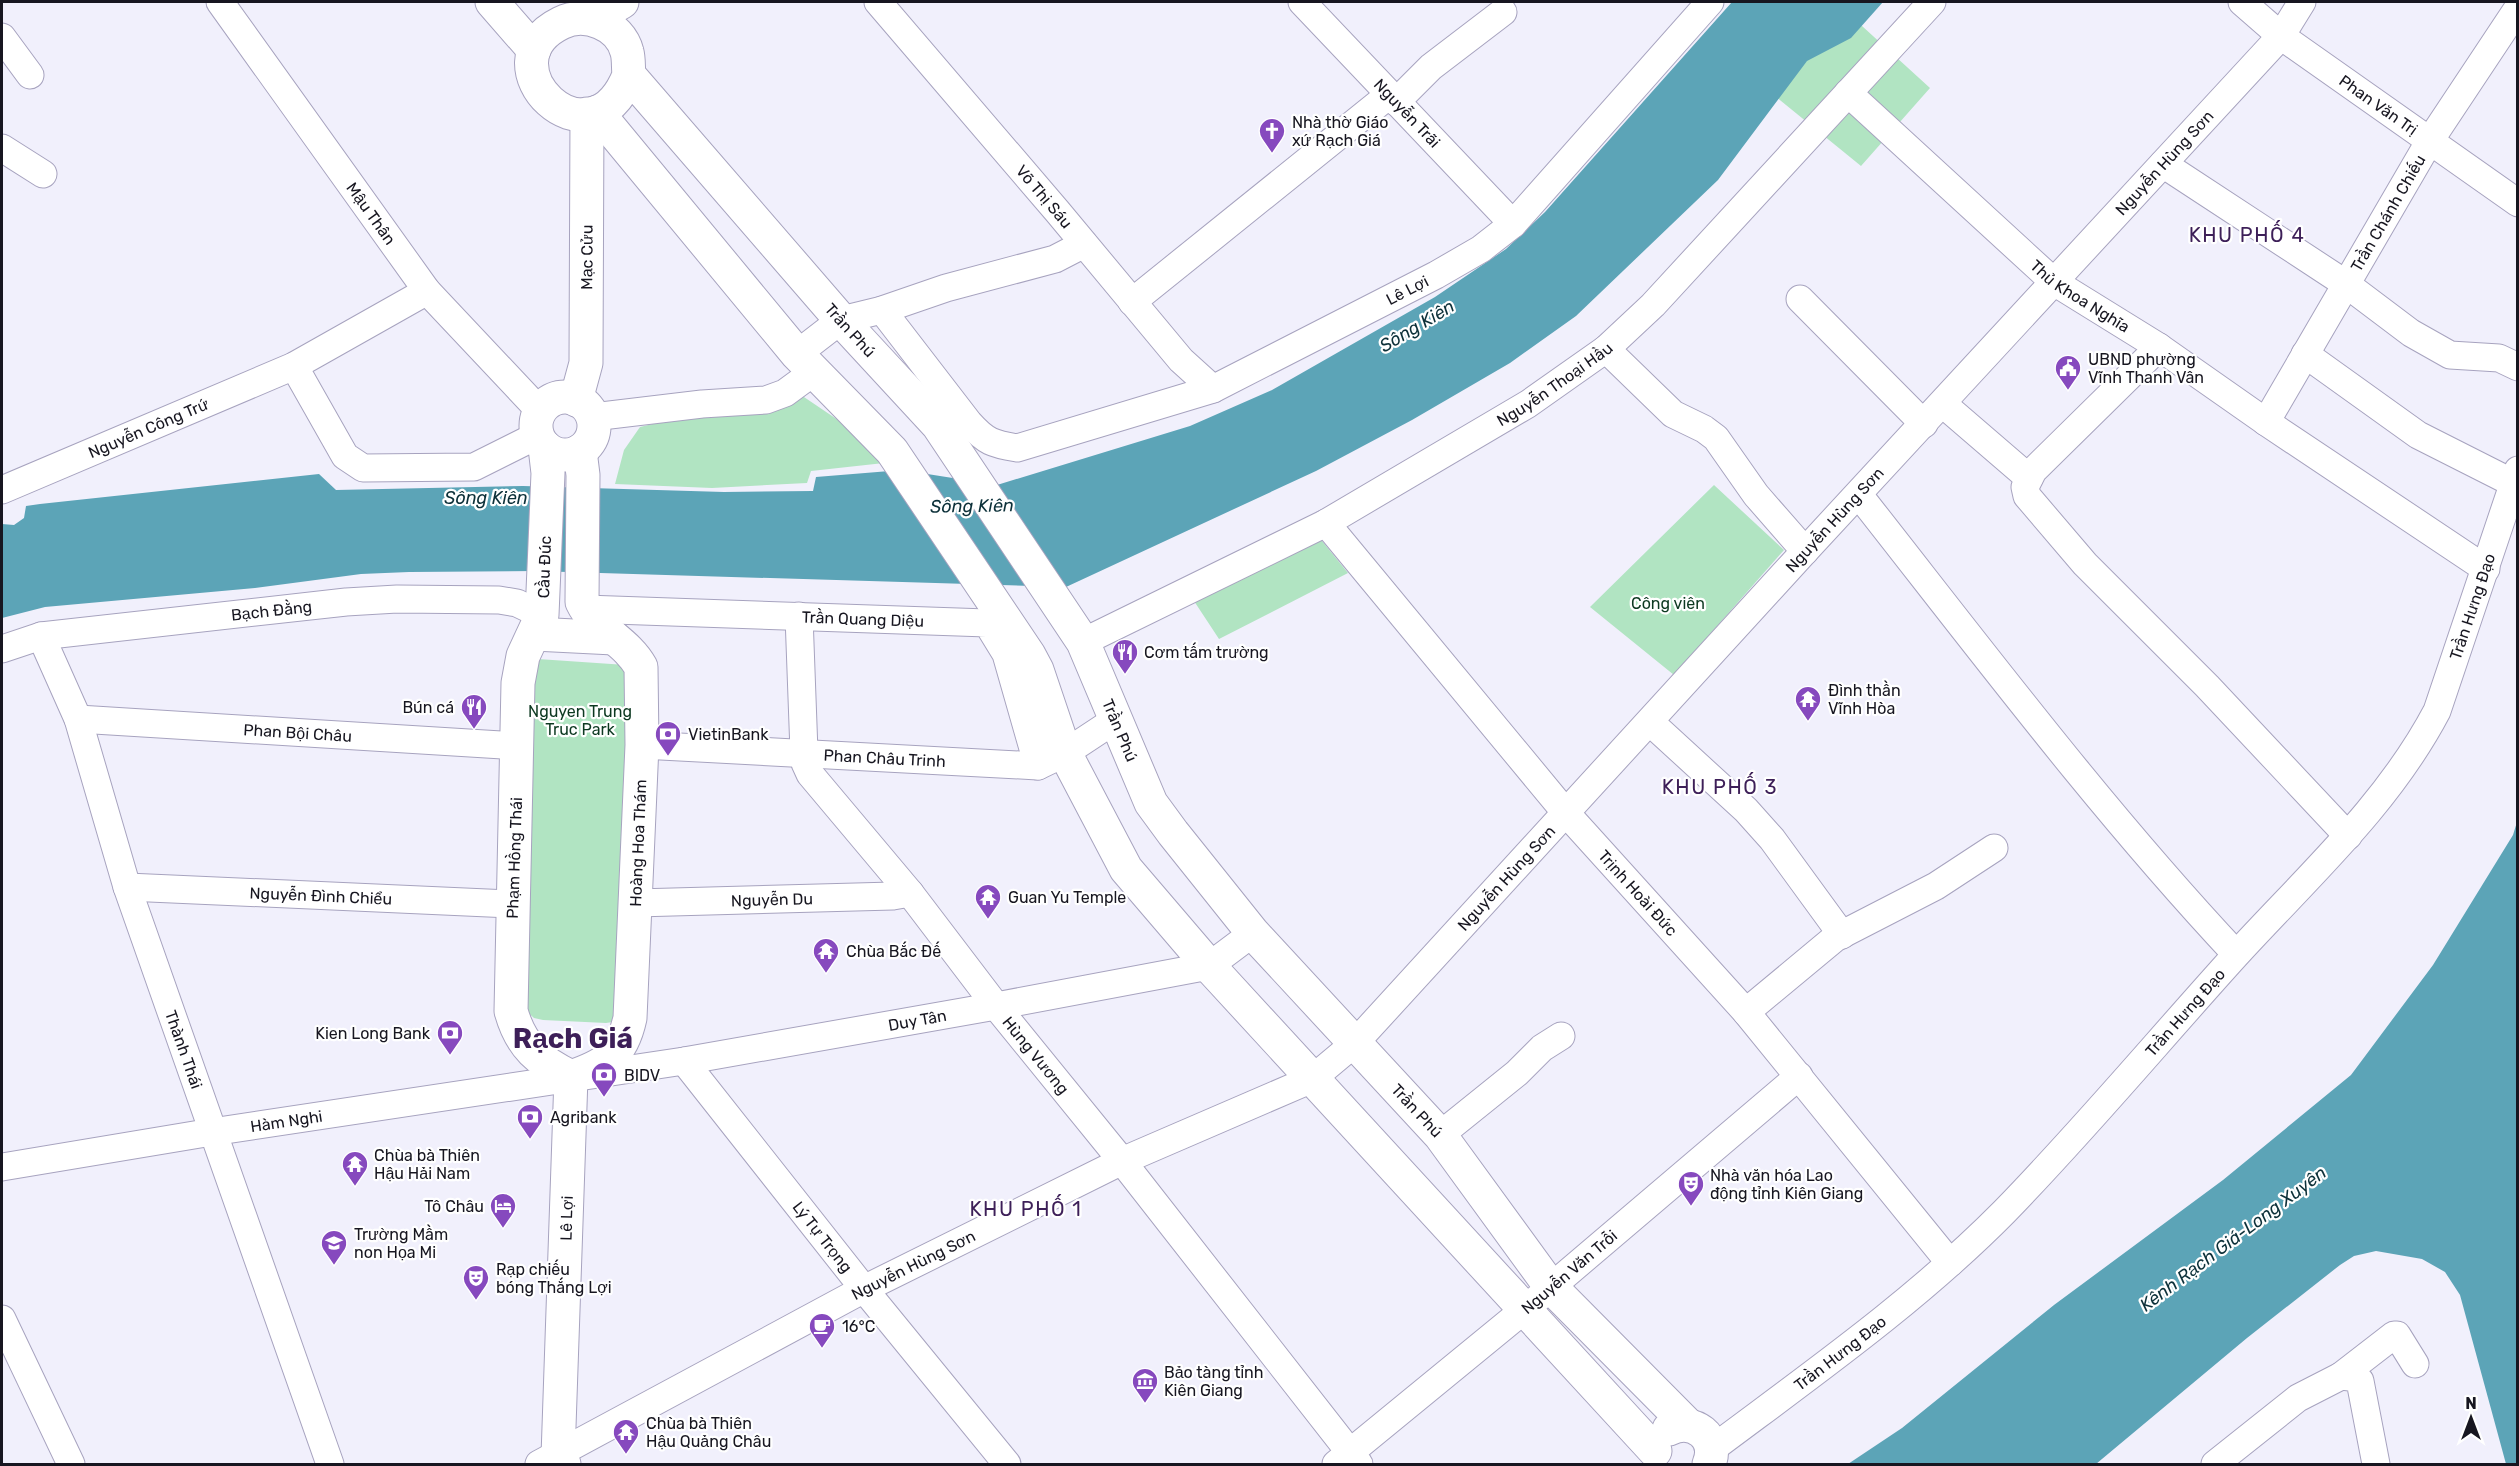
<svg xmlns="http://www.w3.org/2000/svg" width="2519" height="1466" viewBox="0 0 2519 1466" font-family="Rubik,sans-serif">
<rect width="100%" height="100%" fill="#f1f0fc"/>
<path fill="#b1e4c2" d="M1839,5l91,83 -69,78 -102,-83z
M801,395l71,48 12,20 -73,8 -4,12 -95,5 -97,-4 9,-34 16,-23 50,-12z
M1714,485l70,65 -110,125 -84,-68z
M1318,536l30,37 -129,66 -25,-38z
M538,659l88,6 7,3 -14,353 -13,2 -63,-3 -9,-2 -8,-7 1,-340z"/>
<path fill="#5ca4b7" d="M1732,2h151l-32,36 -44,23 -89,119 -142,136 -66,47 -98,57 -96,51 -250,116 -531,-16 -126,1 -48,2 -106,14 -210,19 -43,11v-94l12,1 10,-7 2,-12 14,-2 279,-30 17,16 187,-4 201,6 89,-1 3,-14 86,-7 95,15 193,-59 82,-36 163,-93 71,-48 39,-37z
M2517,822v642h-11l-46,-169 -15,-23 -23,-13 -46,-8 -22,5 -14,9 -93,73 -151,126h-248l54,-36 152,-123 169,-125 128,-105 82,-110 80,-130z"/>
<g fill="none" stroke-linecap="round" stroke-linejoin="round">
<g stroke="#a7a3bf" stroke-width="29">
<g id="minor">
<path id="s1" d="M220,2l207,289 113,120"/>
<path id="s2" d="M878,2l179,209 124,149 32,29"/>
<path id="s3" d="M1302,2l211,222"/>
<path id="s4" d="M2242,2l39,34 237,167"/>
<path d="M2,37l28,38"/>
<path id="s5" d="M1848,93l206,189 105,65 107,75 220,147"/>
<path d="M1396,102l35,-35 72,-55"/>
<path d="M2,148l41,26"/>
<path d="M2163,164l183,120 65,49 39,22 49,3 19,9"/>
<path d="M1800,299l124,125"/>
<path d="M1132,302l257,-207"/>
<path id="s6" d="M882,310l87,113c17,19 24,21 48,25l196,-59 223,-114 45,-26 32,-25 197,-222"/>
<path d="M2159,347l-126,124 -8,16 2,9 58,68 122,122 141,150"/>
<path d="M1606,349l67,65 31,15 12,9 40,57 49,56"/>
<path d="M797,354l44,-34 41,-10 64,-22 109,-29 29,-15"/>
<path d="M2305,354l113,81 95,48"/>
<path d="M294,366l51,90 18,12 111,-1 64,-32"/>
<path d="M1943,404l86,74"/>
<path d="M593,417l109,-13 64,-4 19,-7 30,-22"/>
<path id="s7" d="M2266,422l163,-280 89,-134"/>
<path id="s8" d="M2,490l292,-124 133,-75"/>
<path d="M1859,495c122,155 242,315 377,459"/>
<path id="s9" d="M1326,523l240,290 180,199 204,251"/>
<path id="s10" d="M585,609l402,14 19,31 32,112"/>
<path id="s11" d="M799,616l5,136 1,11 5,11 100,119 86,113 126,155 237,303"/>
<path id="s12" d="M41,636l37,83 49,168 203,577"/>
<path id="s13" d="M1083,642l243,-119 202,-119 78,-55 47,-44 279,-303"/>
<path id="s14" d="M2,649l39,-13 305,-34 51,-3 102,1 18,3 25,12"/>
<path id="s15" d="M78,719l439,27"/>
<path d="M1650,722l96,88 26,29 70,96"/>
<path id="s16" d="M642,745l396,21 27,-13 50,-33"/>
<path id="s17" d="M127,887l385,17"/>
<path id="s18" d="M636,903l257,-7 17,-3"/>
<path d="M1746,1012l89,-74 101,-52 58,-38"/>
<path id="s19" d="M684,1061l180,228 143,175"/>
<path d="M1440,1135l77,-62 25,-25 19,-12"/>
<path id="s20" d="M2,1167l210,-35 472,-71 312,-55 213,-40 44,-33"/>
<path d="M2,1319l69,145"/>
<path d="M2341,1376l53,-41h3l18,29"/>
<path id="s21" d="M1712,1449c100,-75 204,-148 292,-237 80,-82 154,-171 231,-256 72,-79 152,-150 202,-245l81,-241"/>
<path id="s22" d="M539,1464l325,-175 258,-128 190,-82 43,-36 450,-492 476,-515 21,-34"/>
<path id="s23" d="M1336,1464l188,-154 275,-234"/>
<path d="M2215,1464l83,-66 43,-22 9,1 10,4 16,83"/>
</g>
</g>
<g stroke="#a7a3bf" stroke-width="35">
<g id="major">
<path d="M492,2l42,48"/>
<path d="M593,19l29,-17"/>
<path id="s24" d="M629,75c-39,99 -150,-12 -68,-52 24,-12 59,1 66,29 2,7 1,16 2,23l212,245 97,105 145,217 68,161 22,30 80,100 187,202 110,151 137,138"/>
<path d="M597,112l200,242 95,97 137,204 8,15 28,83 61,116 83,97 446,485"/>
<circle cx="565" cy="426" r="29"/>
<path id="s25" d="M576,400l10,-37 1,-249"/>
<path d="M545,447l3,26 -6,142 -19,41 -5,27 -7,328c10,36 28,50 60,66"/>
<path d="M534,634l80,4"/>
<path id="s26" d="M571,1077c35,-12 51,-22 59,-59l12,-273 -1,-78c-15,-27 -46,-37 -59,-65l1,-127 -3,-24"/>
<path d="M1669,1429c24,-12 51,8 40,35"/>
<path id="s27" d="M564,1464l-6,-8 13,-379"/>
</g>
</g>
<use href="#minor" stroke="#fff" stroke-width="27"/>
<use href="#major" stroke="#fff" stroke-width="33"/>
</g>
<defs>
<g id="church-pin" transform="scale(1.35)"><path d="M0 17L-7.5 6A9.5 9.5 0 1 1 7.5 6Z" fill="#8649be" stroke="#fff"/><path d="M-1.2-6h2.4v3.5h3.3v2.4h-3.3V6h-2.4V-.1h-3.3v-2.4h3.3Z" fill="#fff"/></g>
<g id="civic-pin" transform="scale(1.35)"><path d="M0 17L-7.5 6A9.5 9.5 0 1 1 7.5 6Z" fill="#8649be" stroke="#fff"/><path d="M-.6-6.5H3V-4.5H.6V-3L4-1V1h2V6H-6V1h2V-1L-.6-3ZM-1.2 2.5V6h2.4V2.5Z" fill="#fff"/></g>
<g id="restaurant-pin" transform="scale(1.35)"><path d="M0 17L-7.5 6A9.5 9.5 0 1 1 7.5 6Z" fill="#8649be" stroke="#fff"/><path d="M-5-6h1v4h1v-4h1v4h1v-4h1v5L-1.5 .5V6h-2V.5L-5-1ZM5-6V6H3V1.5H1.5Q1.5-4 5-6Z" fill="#fff"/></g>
<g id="temple-pin" transform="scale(1.35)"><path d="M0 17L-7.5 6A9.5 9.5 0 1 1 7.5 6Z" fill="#8649be" stroke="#fff"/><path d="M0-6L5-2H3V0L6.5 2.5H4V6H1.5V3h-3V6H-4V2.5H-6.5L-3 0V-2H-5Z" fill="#fff"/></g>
<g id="bank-pin" transform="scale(1.35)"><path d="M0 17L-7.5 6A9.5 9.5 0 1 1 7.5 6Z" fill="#8649be" stroke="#fff"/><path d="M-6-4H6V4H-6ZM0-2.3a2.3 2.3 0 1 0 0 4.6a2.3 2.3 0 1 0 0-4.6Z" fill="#fff"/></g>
<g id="theatre-pin" transform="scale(1.35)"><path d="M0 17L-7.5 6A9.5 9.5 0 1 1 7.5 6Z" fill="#8649be" stroke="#fff"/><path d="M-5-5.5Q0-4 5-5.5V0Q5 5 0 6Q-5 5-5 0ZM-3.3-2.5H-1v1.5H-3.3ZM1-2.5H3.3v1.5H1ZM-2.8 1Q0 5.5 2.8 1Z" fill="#fff"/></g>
<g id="hotel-pin" transform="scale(1.35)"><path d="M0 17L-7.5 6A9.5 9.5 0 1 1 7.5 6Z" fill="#8649be" stroke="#fff"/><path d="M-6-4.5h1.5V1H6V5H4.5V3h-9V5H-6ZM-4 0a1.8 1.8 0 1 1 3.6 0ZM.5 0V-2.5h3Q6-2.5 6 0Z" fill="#fff"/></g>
<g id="school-pin" transform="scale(1.35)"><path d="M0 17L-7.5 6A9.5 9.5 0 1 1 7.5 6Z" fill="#8649be" stroke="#fff"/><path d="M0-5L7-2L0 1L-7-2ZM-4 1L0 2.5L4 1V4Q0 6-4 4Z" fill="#fff"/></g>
<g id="cafe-pin" transform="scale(1.35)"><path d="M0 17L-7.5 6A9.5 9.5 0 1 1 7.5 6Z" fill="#8649be" stroke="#fff"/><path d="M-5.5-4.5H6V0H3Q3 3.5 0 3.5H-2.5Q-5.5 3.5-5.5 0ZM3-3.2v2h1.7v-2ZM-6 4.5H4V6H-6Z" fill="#fff"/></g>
<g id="museum-pin" transform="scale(1.35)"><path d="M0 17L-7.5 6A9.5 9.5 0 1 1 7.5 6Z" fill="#8649be" stroke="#fff"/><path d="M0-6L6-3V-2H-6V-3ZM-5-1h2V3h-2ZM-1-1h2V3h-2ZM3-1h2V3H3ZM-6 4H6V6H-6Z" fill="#fff"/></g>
</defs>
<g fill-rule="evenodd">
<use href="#church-pin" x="1272" y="131"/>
<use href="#civic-pin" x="2068" y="368"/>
<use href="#restaurant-pin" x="1125" y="652"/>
<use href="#temple-pin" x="1808" y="699"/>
<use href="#restaurant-pin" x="474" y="707"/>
<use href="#bank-pin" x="668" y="734"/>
<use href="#temple-pin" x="988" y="897"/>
<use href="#temple-pin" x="826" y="951"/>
<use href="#bank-pin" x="450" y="1033"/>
<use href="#bank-pin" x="604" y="1075"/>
<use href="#bank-pin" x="530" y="1117"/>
<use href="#temple-pin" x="355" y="1164"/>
<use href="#theatre-pin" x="1691" y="1184"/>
<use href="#hotel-pin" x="503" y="1206"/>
<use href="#school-pin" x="334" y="1243"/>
<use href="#theatre-pin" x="476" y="1278"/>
<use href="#cafe-pin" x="822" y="1326"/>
<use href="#museum-pin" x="1145" y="1381"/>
<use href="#temple-pin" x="626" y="1432"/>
</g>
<g text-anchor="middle" stroke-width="4.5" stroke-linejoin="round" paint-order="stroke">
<g font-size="16" fill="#171620" stroke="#fff">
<text dy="6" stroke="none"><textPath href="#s4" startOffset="171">Phan Văn Trị</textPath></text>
<text dy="6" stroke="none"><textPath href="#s3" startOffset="153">Nguyễn Trãi</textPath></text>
<text dy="6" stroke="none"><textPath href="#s22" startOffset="2116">Nguyễn Hùng Sơn</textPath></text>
<text dy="6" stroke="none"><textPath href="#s2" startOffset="256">Võ Thị Sáu</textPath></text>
<text dy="6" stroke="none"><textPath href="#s1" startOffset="260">Mậu Thân</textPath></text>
<text dy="6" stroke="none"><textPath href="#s7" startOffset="242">Trần Chánh Chiếu</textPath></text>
<text dy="6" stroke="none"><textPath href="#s25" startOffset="144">Mạc Cửu</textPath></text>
<text dy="6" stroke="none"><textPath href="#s6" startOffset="621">Lê Lợi</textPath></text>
<text dy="6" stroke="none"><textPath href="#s5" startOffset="309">Thủ Khoa Nghĩa</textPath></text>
<text dy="6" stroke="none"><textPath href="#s24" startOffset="640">Trần Phú</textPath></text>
<text dy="6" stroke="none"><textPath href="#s13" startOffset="538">Nguyễn Thoại Hầu</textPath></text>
<text dy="6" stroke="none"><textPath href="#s8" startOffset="159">Nguyễn Công Trứ</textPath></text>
<text dy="6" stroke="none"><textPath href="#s22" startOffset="1630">Nguyễn Hùng Sơn</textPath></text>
<text transform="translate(544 567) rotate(-88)" y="6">Cầu Đúc</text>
<text dy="6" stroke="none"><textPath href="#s21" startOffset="1150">Trần Hưng Đạo</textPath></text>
<text dy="6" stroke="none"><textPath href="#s14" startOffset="273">Bạch Đằng</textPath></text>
<text dy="6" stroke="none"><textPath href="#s10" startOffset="278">Trần Quang Diệu</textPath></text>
<text dy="6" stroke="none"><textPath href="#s15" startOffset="220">Phan Bội Châu</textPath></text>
<text dy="6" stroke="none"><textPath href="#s24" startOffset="1126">Trần Phú</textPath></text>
<text dy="6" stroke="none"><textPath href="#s16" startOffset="243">Phan Châu Trinh</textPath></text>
<text dy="6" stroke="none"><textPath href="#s26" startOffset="264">Hoàng Hoa Thám</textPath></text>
<text transform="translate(514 858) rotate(-88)" y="6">Phạm Hồng Thái</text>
<text dy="6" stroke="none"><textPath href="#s22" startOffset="1144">Nguyễn Hùng Sơn</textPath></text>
<text dy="6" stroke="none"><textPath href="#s9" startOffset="484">Trịnh Hoài Đức</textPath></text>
<text dy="6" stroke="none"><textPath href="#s17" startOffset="194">Nguyễn Đình Chiểu</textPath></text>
<text dy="6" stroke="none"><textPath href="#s18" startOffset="136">Nguyễn Du</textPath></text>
<text dy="6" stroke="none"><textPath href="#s21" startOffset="646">Trần Hưng Đạo</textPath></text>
<text dy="6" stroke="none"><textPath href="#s20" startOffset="927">Duy Tân</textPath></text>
<text dy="6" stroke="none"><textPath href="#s12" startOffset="438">Thành Thái</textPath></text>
<text dy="6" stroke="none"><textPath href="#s11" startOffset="520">Hùng Vương</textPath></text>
<text dy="6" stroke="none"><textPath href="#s24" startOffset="1612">Trần Phú</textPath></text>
<text dy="6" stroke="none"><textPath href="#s20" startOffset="288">Hàm Nghi</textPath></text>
<text dy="6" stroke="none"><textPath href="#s27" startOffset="248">Lê Lợi</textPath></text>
<text dy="6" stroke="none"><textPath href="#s19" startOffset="224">Lý Tự Trọng</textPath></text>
<text dy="6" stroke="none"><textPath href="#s22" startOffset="424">Nguyễn Hùng Sơn</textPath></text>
<text dy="6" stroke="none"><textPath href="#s23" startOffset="302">Nguyễn Văn Trỗi</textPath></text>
<text dy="6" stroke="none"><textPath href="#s21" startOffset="160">Trần Hưng Đạo</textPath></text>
</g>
<g font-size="16" fill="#171620" stroke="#fff" text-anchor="start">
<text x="1292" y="128">Nhà thờ Giáo<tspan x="1292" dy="18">xứ Rạch Giá</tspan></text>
<text x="2088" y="365">UBND phường<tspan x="2088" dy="18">Vĩnh Thanh Vân</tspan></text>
<text x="1144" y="658">Cơm tấm trường</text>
<text x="1828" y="696">Đình thần<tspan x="1828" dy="18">Vĩnh Hòa</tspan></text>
<text x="454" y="713" text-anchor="end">Bún cá</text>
<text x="688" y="740">VietinBank</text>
<text x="1008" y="903">Guan Yu Temple</text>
<text x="846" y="957">Chùa Bắc Đế</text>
<text x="430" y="1039" text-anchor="end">Kien Long Bank</text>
<text x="624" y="1081">BIDV</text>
<text x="550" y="1123">Agribank</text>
<text x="374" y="1161">Chùa bà Thiên<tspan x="374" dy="18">Hậu Hải Nam</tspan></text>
<text x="1710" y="1181">Nhà văn hóa Lao<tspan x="1710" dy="18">động tỉnh Kiên Giang</tspan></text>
<text x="484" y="1212" text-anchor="end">Tô Châu</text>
<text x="354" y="1240">Trường Mầm<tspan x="354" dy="18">non Họa Mi</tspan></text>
<text x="496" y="1275">Rạp chiếu<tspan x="496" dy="18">bóng Thắng Lợi</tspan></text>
<text x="842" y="1332">16°C</text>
<text x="1164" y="1378">Bảo tàng tỉnh<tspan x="1164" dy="18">Kiên Giang</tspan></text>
<text x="646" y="1429">Chùa bà Thiên<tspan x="646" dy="18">Hậu Quảng Châu</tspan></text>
</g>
<g font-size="16" fill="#0d3921" stroke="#fff">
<text x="1668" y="609">Công viên</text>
<text x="580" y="717">Nguyen Trung<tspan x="580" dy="18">Truc Park</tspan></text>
</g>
<g font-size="18" font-style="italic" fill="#0c3039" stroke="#fff">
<text transform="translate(1417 326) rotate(-31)" y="6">Sông Kiên</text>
<text x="486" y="504">Sông Kiên</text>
<text transform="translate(972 506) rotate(-1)" y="6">Sông Kiên</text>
<text transform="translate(2233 1239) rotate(-37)" y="6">Kênh Rạch Giá-Long Xuyên</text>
</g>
<g font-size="20" letter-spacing="1.5" fill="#3d1f58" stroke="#fff">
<text x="2247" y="242">KHU PHỐ 4</text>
<text x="1720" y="794">KHU PHỐ 3</text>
<text x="1026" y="1216">KHU PHỐ 1</text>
</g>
<g font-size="28" font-weight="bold" fill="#3d1f58" stroke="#fff">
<text x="573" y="1048">Rạch Giá</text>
</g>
</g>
<rect width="2519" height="1466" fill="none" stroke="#171620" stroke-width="6"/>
<g transform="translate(2471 1418)" stroke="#ffffff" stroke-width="4.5" paint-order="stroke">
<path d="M0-4.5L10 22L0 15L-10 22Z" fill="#171620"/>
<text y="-9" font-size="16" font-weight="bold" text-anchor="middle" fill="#171620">N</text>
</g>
</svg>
